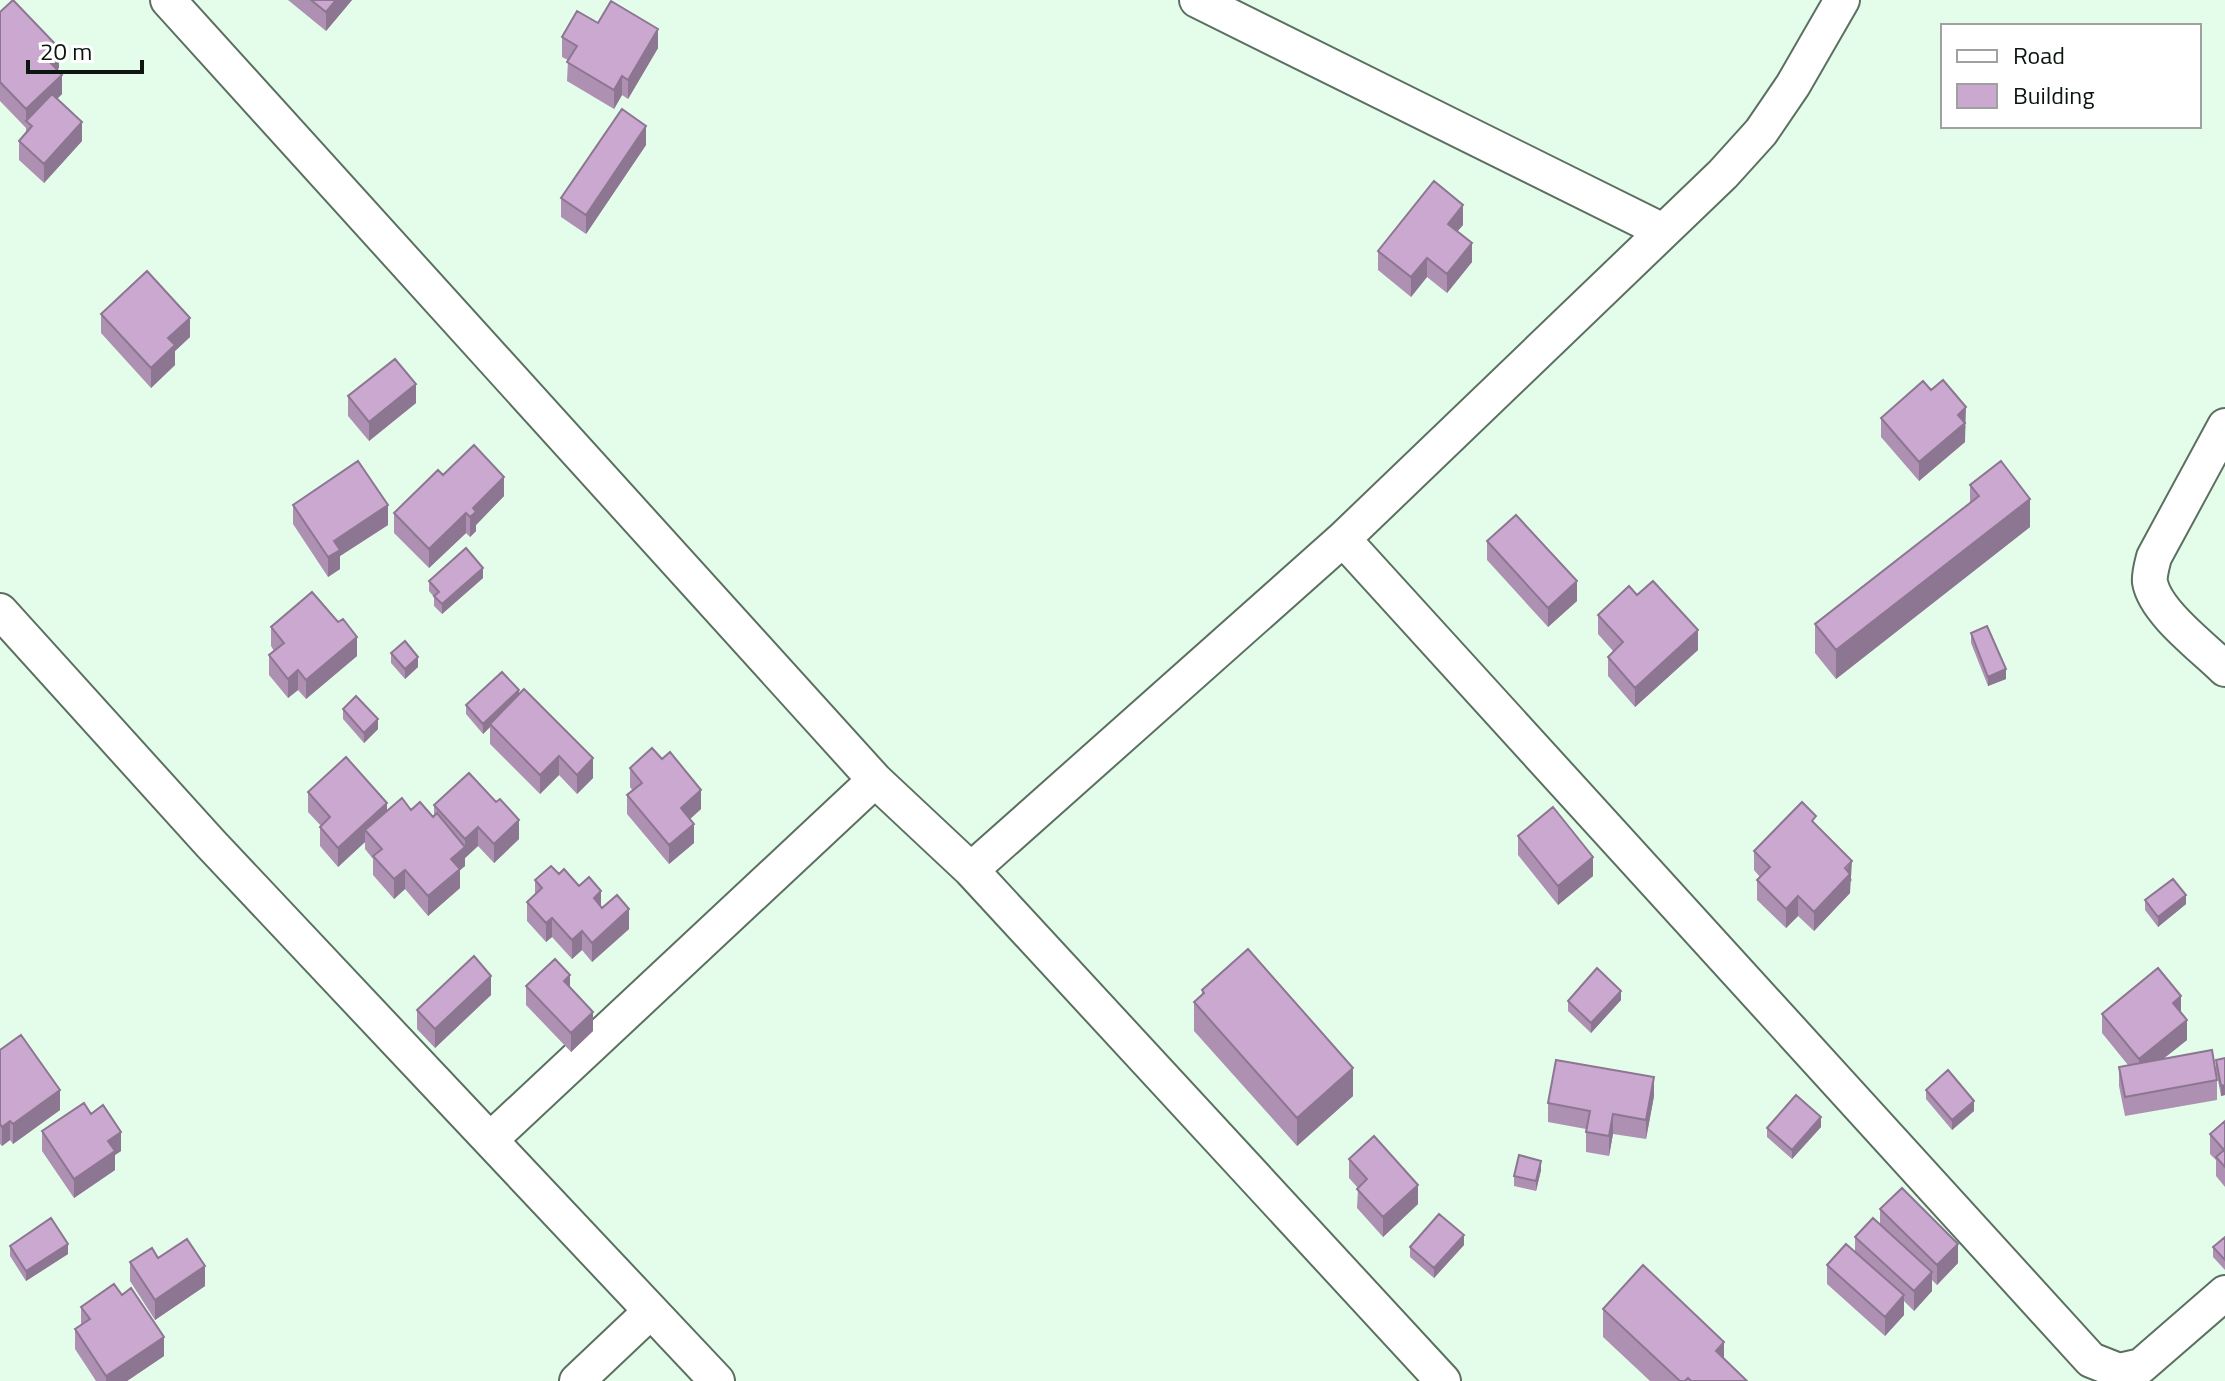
<svg xmlns="http://www.w3.org/2000/svg" width="2225" height="1381" viewBox="0 0 2225 1381" font-family="'Titillium Web',sans-serif">
<rect width="100%" height="100%" fill="#e4fdeb"/>
<g fill="none" stroke-linecap="round" stroke-linejoin="round">
<g stroke="#5b7060" stroke-width="38">
<path id="minor" d="M168,0l707,780 96,90 472,511
M1197,0l466,231
M2225,426l-71,131c-2,8 -5,18 -4,25 5,30 54,66 75,87
M1343,539l748,821 28,11 22,-5 84,-73
M0,611l211,233 506,537
M971,870l372,-331 380,-365 38,-42 32,-47 49,-85
M490,1140l385,-360
M577,1381l74,-70"/>
</g>
<use href="#minor" stroke="#fff" stroke-width="34"/>
</g>
<path fill="#ae90b2" d="M288,0h64l-26,31z
M0,12l59,56 -2,1 5,25 -5,5 25,42 -38,42 -25,-23v-19l7,-8v-5l-26,-27z
M598,23l60,25 -30,51 -6,-4 -8,14 -47,-28 1,-21 -6,-3v-20z
M646,145l-60,89 -25,-17v-19z
M1463,225l-6,6 15,31 -25,31 -20,-16 -16,20 -33,-27v-19z
M101,314l89,23 -15,14v14l-24,23 -50,-55z
M348,396l68,7 -47,38 -21,-25z
M1881,418l85,9 -1,1v14l-46,39 -38,-44z
M443,475l61,21 -28,29v6l-6,6 -4,-4 -37,35 -35,-35v-20z
M1970,485l60,42 -194,152 -21,-26v-29l155,-121z
M293,505l95,20 -48,31v13l-12,8 -35,-53z
M1487,541l90,60 -29,26 -61,-67z
M483,578l-41,36 -8,-8v-9l-5,-6v-10z
M1598,615l100,35 -63,57 -27,-31v-19l5,-6 -15,-17z
M271,627l86,29 -51,43 -8,-9 -10,8 -19,-23v-20l5,-4 -3,-5z
M1971,633l35,46 -18,7 -17,-43z
M391,653l27,14 -13,12 -14,-16z
M519,693l74,85 -16,16 -18,-19 -19,19 -50,-50v-17l-7,7 -17,-20v-9z
M343,709l35,20 -14,14 -21,-24z
M630,768l71,41 -11,10 4,24 -25,21 -42,-50v-19l6,-4 -3,-4z
M308,792l79,19 24,-1 22,7 1,-1v-11l85,34 -25,24 -16,-17 -13,12v8l-5,4v18l-32,28 -23,-27 -11,10 -21,-24v-16l-8,-10v-7l-27,25 -18,-21v-19l1,-1 -13,-14z
M1816,826l36,54 -2,2v11l-36,38 -16,-15 -12,12 -29,-28v-20l3,-3 -6,-7v-19z
M1518,836l75,40 -35,29 -40,-50z
M559,874l20,12 22,20 28,23 -37,33 -10,-12 -10,9 -20,-22 -6,5 -19,-21v-19l8,-8v-14z
M2145,900l41,4 -28,23 -13,-17z
M526,986l44,2 23,43 -22,21 -45,-47z
M1202,990l151,106 -56,50 -103,-115v-29l8,-7z
M491,995l-56,53 -18,-19v-19z
M1621,1000l-30,33 -23,-22v-10z
M2181,1013l6,27 -24,19 54,21v20l-92,16 -6,-30v-19l9,-2 -26,-32v-19z
M0,1050l60,60 -47,34 -3,-4 -8,6 -2,-2z
M2225,1058v37l-4,1 -5,-26v-10z
M1926,1090l48,21 -22,19 -26,-31z
M1654,1096l-8,43 -33,-5 -4,22 -23,-4v-23l-38,-7v-19z
M91,1114l30,37 -6,4v15l-41,28 -32,-47v-20z
M2225,1121v66l-9,-11v-16l-6,-6v-20z
M1821,1127l-29,32 -25,-22v-9z
M1349,1159l69,45 -35,33 -26,-29 1,-20 -9,-10z
M1541,1170l-5,21 -22,-5v-10z
M1880,1209l78,54 -21,22 -5,-5v11l-18,20 -10,-10v14l-19,21 -58,-52v-19l28,-13v-15l25,-13z
M2225,1237v33l-12,-13v-10z
M1464,1245l-30,33 -24,-21v-10z
M10,1246l58,8 -42,27 -16,-25z
M158,1258l47,28 -50,34 -25,-39v-19z
M81,1307l83,49 -37,25h-31l-21,-32v-20l6,-4z
M1603,1309l121,50 23,22h-97l-47,-44z"/>
<path fill="#8d7691" d="M336,0h16l-26,31v-19z
M658,29v19l-30,51v-19z
M59,48v20l-12,10v-19z
M62,75v19l-32,31 -4,-4v8v-20z
M622,76v19l-8,14v-19z
M82,122v19l-38,42v-19z
M646,126v19l-60,89v-19z
M1463,205v20l-15,18v-19z
M1472,243v19l-25,31v-19z
M1427,258v19l-16,20v-20z
M190,318v19l-15,14v14l-24,23v-20l17,-30z
M416,384v19l-47,38v-19z
M1966,407l-1,35 -46,39v-19l39,-47z
M504,477v19l-28,29v6l-6,6v-20l3,-9z
M2030,499v28l-194,152v-29z
M388,505v20l-48,31v13l-12,8v-20l6,-16z
M466,513v20l-37,35v-19z
M483,568v10l-41,36v-10z
M1577,581v20l-29,26v-19z
M1698,630v20l-63,57v-19z
M357,637v19l-51,43v-19z
M418,657v10l-13,12v-10z
M2006,669v10l-18,7v-9z
M298,670v20l-10,8v-19z
M519,690v10l-29,24v3l-7,7v-10z
M378,719v10l-14,14v-10z
M559,756v19l-19,19v-19z
M593,758v20l-16,16v-19z
M701,790v19l-20,18v-19z
M387,803v19l-22,8v12l-27,25v-19z
M519,820v19l-25,24v-19z
M694,824v19l-25,21v-19z
M478,827v19l-13,12v8l-5,4v18l-32,28v-20l23,-37 14,-12v-8z
M1593,857v19l-35,29v-19z
M1852,861l-2,32 -36,38v-19z
M405,870v19l-11,10v-20z
M601,891v20l-7,-13z
M2186,895v9l-28,23v-10z
M1798,896v20l-12,12v-19z
M629,909v20l-37,33v-19z
M552,918v19l-6,5v-19z
M582,931v19l-10,9v-19z
M570,975v19l-6,-13z
M491,976v19l-56,53v-19z
M1621,991v9l-30,33v-10z
M2181,996v20l-8,-13z
M593,1012v19l-22,21v-19z
M2187,1020v20l-48,38v-19z
M1353,1068v28l-56,50v-28z
M1654,1077v19l-8,43v-19z
M2225,1085v10l-4,1v-10z
M60,1090v20l-47,34v-20z
M1974,1101v10l-22,19v-10z
M1613,1114v20l-4,22v-20z
M1821,1117v10l-29,32v-9z
M10,1121v19l-8,6v-19z
M121,1132v19l-6,4v15l-41,28v-19l34,-38z
M1541,1161v9l-5,21v-10z
M1418,1185v19l-35,33v-20z
M1464,1235v10l-30,33v-10z
M68,1244v10l-42,27v-10z
M1958,1244v19l-21,22v-20z
M205,1266v20l-50,34v-20z
M1932,1272v19l-18,20v-20z
M1904,1295v20l-19,21v-19z
M164,1337v19l-37,25h-21v-5z
M1724,1342v28l-8,-19z"/>
<path fill="#caa8cf" stroke="#8d7691" stroke-width="2" d="M13,0l46,48 -12,11 15,16 -36,34 -26,-27v-70z
M311,0h25l-10,12z
M611,1l47,28 -30,51 -6,-4 -8,14 -47,-28 10,-16 -15,-9 15,-26 21,12z
M52,94l30,28 -38,42 -25,-23 13,-15 -6,-5z
M622,109l24,17 -60,89 -25,-17z
M1434,181l29,24 -15,19 24,19 -25,31 -20,-16 -16,19 -33,-26z
M147,271l43,47 -22,20 7,7 -24,23 -50,-54z
M395,359l21,25 -47,38 -21,-26z
M1943,380l23,27 -8,8 7,8 -46,39 -38,-44 42,-37 8,9z
M474,445l30,32 -31,31 3,4 -6,5 -4,-4 -37,36 -35,-36 44,-43 5,5z
M358,461l30,44 -54,36 6,9 -12,7 -35,-52z
M2001,461l29,38 -194,151 -21,-26 164,-128 -9,-11z
M1516,515l61,66 -29,27 -61,-67z
M466,548l17,20 -41,36 -8,-8 5,-4 -10,-11z
M1653,581l45,49 -63,58 -27,-31 15,-15 -25,-27 31,-29 8,9z
M312,592l26,30 5,-3 14,18 -51,43 -8,-10 -10,9 -19,-24 15,-12 -13,-16z
M1987,626l19,43 -18,8 -17,-44z
M405,641l13,16 -13,12 -14,-16z
M502,672l17,18 -36,34 -17,-19z
M524,689l69,69 -16,17 -18,-19 -19,19 -50,-51z
M356,696l22,23 -14,14 -21,-24z
M652,748l10,11 8,-7 31,38 -20,18 13,16 -25,21 -42,-50 15,-12 -12,-15z
M346,757l41,46 -49,45 -18,-21 10,-10 -22,-25z
M469,773l27,29 4,-3 19,21 -25,24 -16,-17 -13,12 -31,-34z
M402,798l9,12 9,-8 13,15 4,-4 28,34 -14,12 9,10 -32,27 -23,-26 -11,9 -21,-23 9,-7 -17,-19z
M1802,802l14,14 -4,5 40,40 -7,7 5,6 -36,38 -16,-16 -12,13 -29,-29 13,-13 -16,-16z
M1553,807l40,50 -35,29 -40,-50z
M551,866l8,8 5,-5 15,17 10,-9 12,14 -7,7 8,10 15,-13 12,14 -37,34 -10,-12 -10,9 -20,-22 -6,5 -19,-21 15,-14 -7,-8z
M2173,879l13,16 -28,22 -13,-17z
M1248,949l105,119 -56,50 -103,-116 10,-9 -2,-3z
M474,956l17,20 -56,53 -18,-19z
M555,959l15,16 -6,6 29,31 -22,21 -45,-47z
M1597,968l24,23 -30,32 -23,-22z
M2158,968l23,28 -8,7 14,17 -48,39 -37,-45z
M21,1035l39,55 -47,34 -3,-3 -8,6 -2,-3v-74z
M2212,1050l5,30 -92,17 -6,-30z
M2225,1058v27l-4,1 -5,-26z
M1556,1060l98,17 -8,43 -33,-6 -4,22 -23,-4 4,-21 -42,-8z
M1948,1070l26,31 -22,19 -26,-30z
M1796,1095l25,22 -29,33 -25,-22z
M84,1103l7,11 12,-9 18,27 -13,9 7,10 -41,28 -32,-48z
M2225,1121v46l-9,-10 8,-7 -14,-16z
M1374,1136l44,49 -35,32 -26,-28 10,-10 -18,-20z
M1519,1155l22,6 -5,20 -22,-5z
M1902,1188l56,56 -21,21 -57,-56z
M1439,1214l25,21 -30,33 -24,-21z
M51,1218l17,26 -42,27 -16,-25z
M1873,1218l59,54 -18,19 -59,-54z
M2225,1237v23l-12,-13z
M187,1239l18,27 -50,34 -25,-38 22,-14 6,10z
M1846,1244l58,51 -19,22 -58,-52z
M1643,1265l81,77 -8,9 31,30h-56l-3,-3 -3,3h-5l-77,-72z
M114,1284l8,11 9,-7 33,49 -58,39 -31,-47 15,-10 -9,-12z"/>
<rect x="1941" y="24" width="260" height="104" fill="#ffffff" stroke="#9ea19f" stroke-width="2"/>
<rect x="1957" y="50" width="40" height="12" fill="#ffffff" stroke="#9ea19f" stroke-width="2"/>
<text x="2013" y="64" font-size="24" fill="#0c150f">Road</text>
<rect x="1957" y="84" width="40" height="24" fill="#caa8cf" stroke="#9ea19f" stroke-width="2"/>
<text x="2013" y="104" font-size="24" fill="#0c150f">Building</text>
<path d="M28 60v12h114v-12" fill="none" stroke="#0c150f" stroke-width="4"/>
<text x="40" y="60" font-size="24" fill="#0c150f" stroke="#ffffff" stroke-width="6" paint-order="stroke">20 m</text>
</svg>
